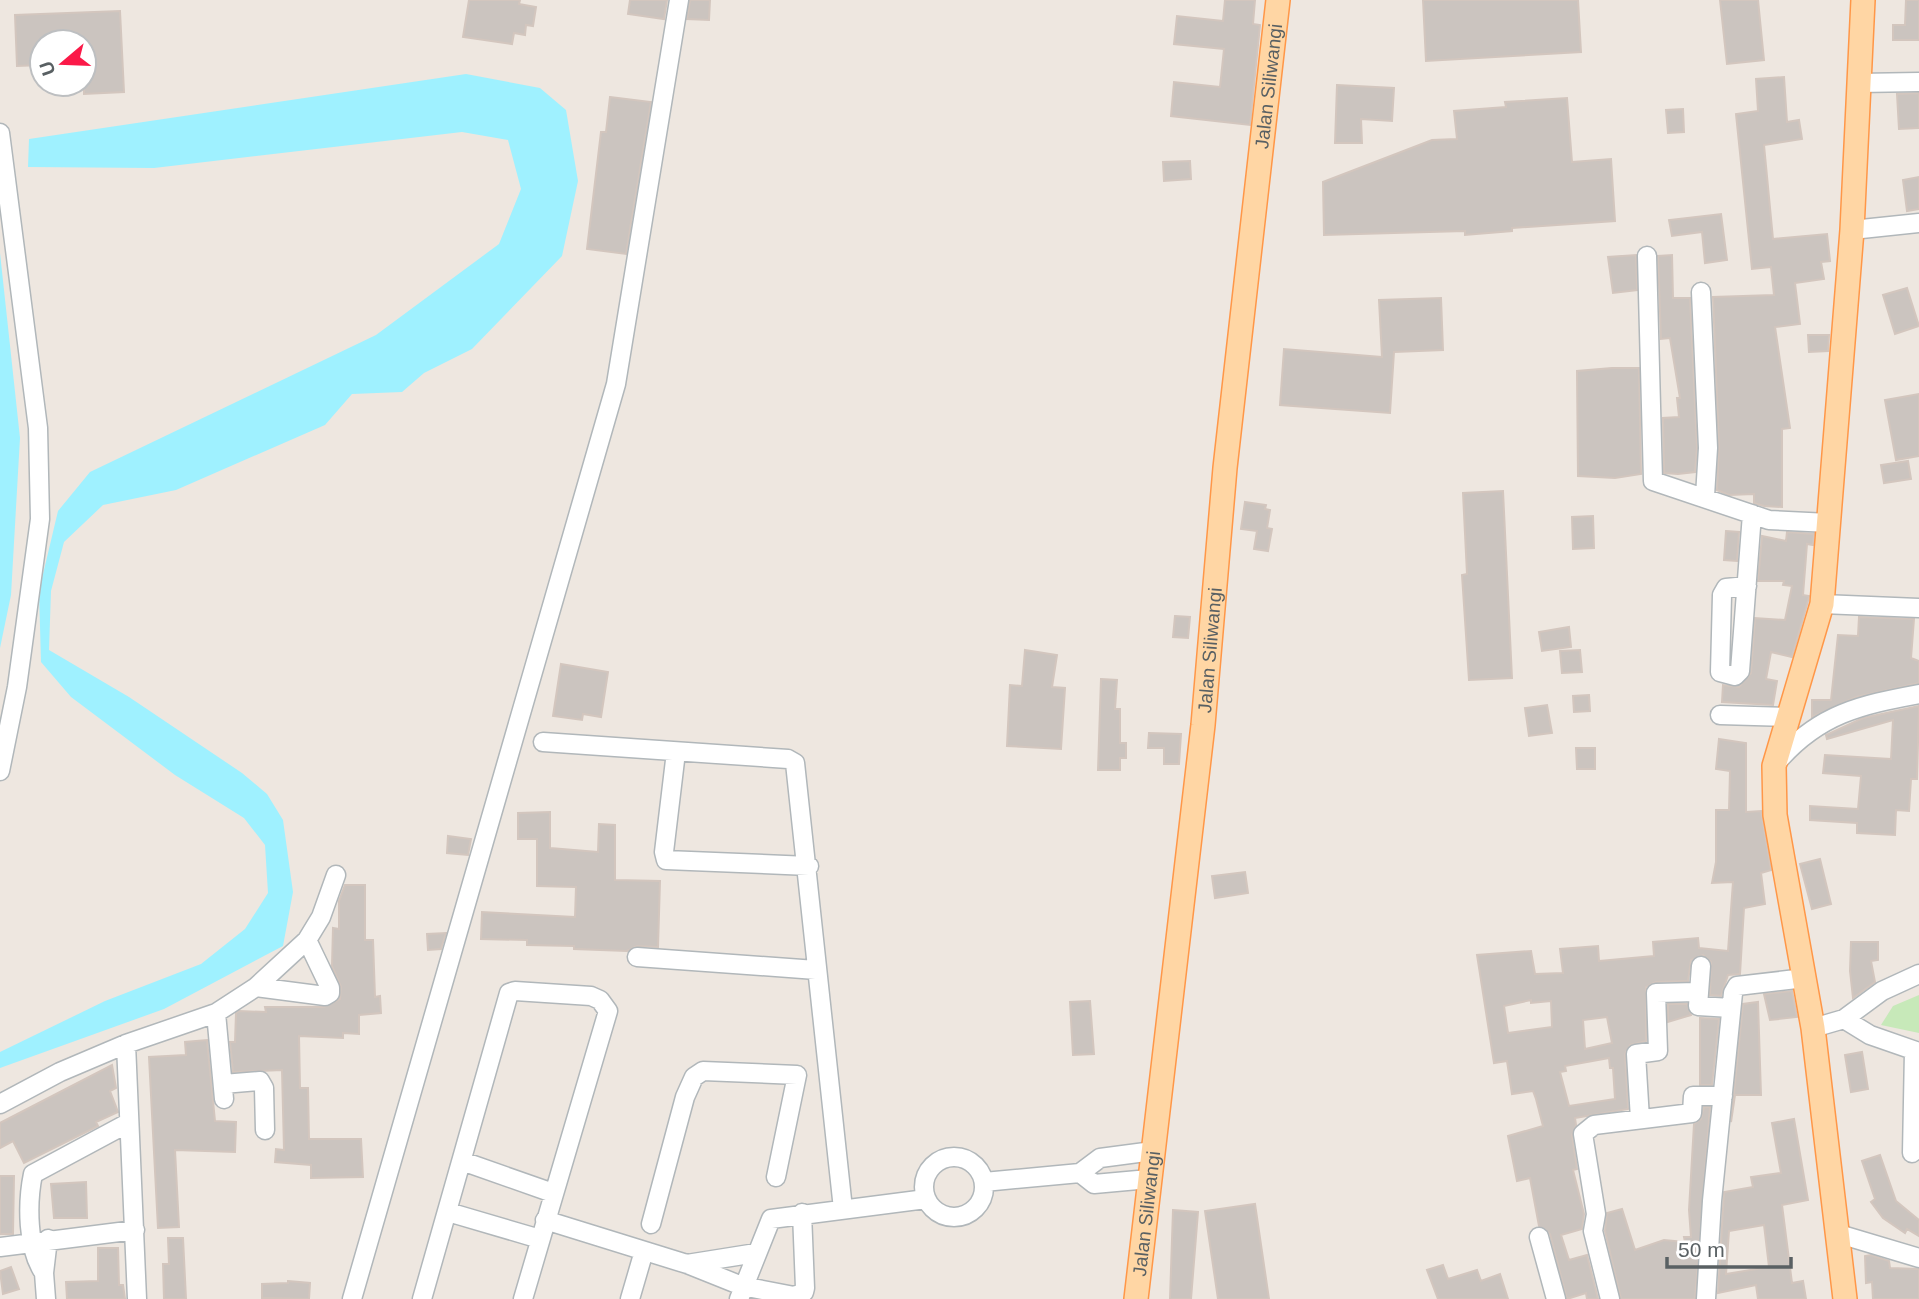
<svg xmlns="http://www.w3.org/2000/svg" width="1919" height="1299" viewBox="0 0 1919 1299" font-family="Arial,sans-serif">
<rect width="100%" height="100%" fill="#eee7e0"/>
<path fill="#c7e9b9" d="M1919,995v38l-38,-8 12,-19z"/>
<path fill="#9ff1ff" d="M466,74l74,14 26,22 12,71 -16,75 -90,93 -48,24 -22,19 -50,2 -27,31 -149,65 -73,15 -39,37 -13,49 -2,59 80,47 113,76 25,21 16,26 10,72 -10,54 -119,63 -164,59v-16l105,-51 96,-37 44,-35 23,-36 -3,-48 -21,-27 -69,-43 -104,-78 -30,-35 -2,-71 19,-80 32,-39 286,-137 123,-91 22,-55 -13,-49 -46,-8 -308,36 -126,-1 1,-28z
M0,253l20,185 -9,157 -11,53z"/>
<path fill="#cbc4bf" stroke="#d3c6be" stroke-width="2" fill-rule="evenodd" d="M469,0h51l-1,4 17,3 -3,19 -7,-1 -1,10 -11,-2 -2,11 -49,-7z
M630,0h37l-3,19 -36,-5z
M690,0h20l-1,20 -22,-1z
M1225,0h30l-2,24 7,1 -10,100 -79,-9 3,-34 46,5 4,-38 -50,-5 3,-28 46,5z
M1423,0h155l3,52 -155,9z
M1720,0h38l6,60 -37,4z
M1906,0h13v40h-26v-15h12z
M120,11l4,81 -40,2v-52h-42v23l-25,1 -2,-51z
M1784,77l3,45 12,-2 3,19 -38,6 9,94 54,-5 3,27 -9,1 3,17 -29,4 5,41 -25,3 15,101 -8,1v78l-18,-1 -10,-3v-9l-25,1 -12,-5 2,-43 -6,-150 61,-2 -3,-28 -19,2 -16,-155 22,-3 -2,-32z
M1337,85l57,3 -2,33 -31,-2 1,24h-27z
M1919,93v35l-20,1 -2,-35z
M610,97l41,5 -25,152 -39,-5 14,-117h5z
M1567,98l5,64 39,-3 4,62 -103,7v3l-47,4v-4l-141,4 -1,-53 109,-42 25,-1 -3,-28 52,-4 -1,-5z
M1683,109l1,23 -16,1 -2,-23z
M1190,161l1,18 -27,2 -1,-19z
M1919,177v32l-12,2 -4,-31z
M1721,214l6,46 -22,3 -3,-31 -30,4 -3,-16z
M1636,255l1,35 -24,3 -5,-36z
M1672,255l1,43h17l7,150 -2,24 -17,2 -14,-1 -1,-55 16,-1 -2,-19h3l-10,-60 -9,1 -3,-83z
M1907,288l12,38 -24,8 -12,-39z
M1441,298l2,52 -49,2 -4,61 -110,-8 4,-56 98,8 -3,-57z
M1808,335h21l-1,16 -19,1z
M1612,368h27l2,106 -26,4 -37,-2 -1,-105z
M1919,394v62l-23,4 -11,-60z
M1908,461l3,18 -27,4 -3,-18z
M1503,491l9,187 -43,2 -7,-105 5,-1 -4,-81z
M1245,502l21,3 -1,4 5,1 -3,18 5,1 -4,22 -14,-2 3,-18 -16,-2z
M1593,516l1,32 -21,1 -1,-32z
M1726,531l13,1 -2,29 -13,-1z
M1787,532l27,2 -1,11 -6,-1 -4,51 6,1 -1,5 -16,56 -21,-5 -5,27 11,2 -4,24 -51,-3 1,-17 16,2 12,-14 4,-55 30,2 7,-34 -9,-1 1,-4h-26l4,-45 24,5z
M1175,616l15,1 -2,21 -15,-1z
M1859,617l55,2 -3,39 8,3v22l-63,14 -44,20v-17h19l7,-65 20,1z
M1569,627l2,20 -29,4 -3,-19z
M1025,650l32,5 -5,32 13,1 -4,61 -54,-3 3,-61 12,1z
M1580,650l2,22 -20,1 -2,-22z
M561,664l47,8 -7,45 -18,-3 -1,6 -29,-4z
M1101,679l16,1 -2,29h5v34h6v15h-6v12h-22z
M1589,695l1,16 -16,1 -1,-16z
M1547,705l5,28 -23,3 -4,-28z
M1919,706l-2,73h-6l-2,32 -13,-1 -1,25 -38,-2v-10l-47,-3v-14l48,3 3,-33 -38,-3 2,-18 66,4 2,-39 -66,19 -1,-4 37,-17z
M1149,733l32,1 -2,30h-15v-16h-16z
M1719,739l27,4v69l15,-1 10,59 -10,3 4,31 -21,4 -4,66 -12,1 -7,21 -11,-1 1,-33 -8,-7 -12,5 -3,21 -32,1 -10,5v54l-16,4 -5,9 3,55 -53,9 1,7 -4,10 5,34 -4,1 11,44 -2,15 -21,6 8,25 18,-5 11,44h-11l-1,-6 -19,6 -17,-65 -11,-8 -9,-48 -13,3 -9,-45 35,-10 -7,-27 -3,-8 -21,3 -5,-33 -13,2 -17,-108 54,-4 4,23 28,-1 -3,-24 38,-3 1,15 55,-5 -1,-14 45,-4 1,10 29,3 5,-69 -21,1 4,-21v-52h13l1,-39 -14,-2zM1531,1000v3l20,-2 1,26 -44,6 -4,-27zM1607,1017l5,26 -27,6 -2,-29zM1609,1058l1,10h3l2,31 -46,7 -9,-34 6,-1 -1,-5z
M1576,748h19v21h-18z
M550,812v36l48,4 1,-28 16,1v55l45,1 -2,66 -21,-1 -10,5 -53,-2v-3l-47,-1v-5l-46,-1 1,-27 93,5 1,-30 -39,-1v-47h-19v-26z
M448,836l23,3 -3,16 -21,-2z
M1820,859l11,45 -19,5 -12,-45z
M1245,872l3,21 -33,5 -3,-22z
M345,885h20v55h8l2,57 5,-1 1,17 -22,2v19l-16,-1v5l-44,-2 1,52h8l1,51h52l2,38 -52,1v-13l-36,-3 1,-13 8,1 -2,-80 -49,2 -3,-30h5l1,-29 3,-2 27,1 -1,-5h59l16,-8 1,-12 -9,-21 1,-38 6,1v-28z
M446,933l-5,16 -13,1 -1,-16z
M1851,942h27v18l-7,1 4,21 -22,16 -3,-27z
M1792,991l5,26 -27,3 -6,-26z
M1090,1001l4,53 -21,1 -3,-53z
M1758,1002l3,93h-26l-4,27 12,-118z
M1668,1004h19l4,11 -23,7z
M1700,1018l19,1 -7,66h-12z
M207,1040l8,81 21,1 -1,30 -60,-2 4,77 -21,1 -9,-171 37,-2 -1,-13z
M1862,1052l6,37 -17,3 -6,-37z
M112,1065l4,23 -6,3 8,21 -22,10 2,4 -74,37 -11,-22 -13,7v-25z
M1704,1107h6l-15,192h-74l-16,-68 2,-18 15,-4 13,41 29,-10 21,2 -1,-5h7l-2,-27 5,-86 7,-5z
M1794,1119l14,81 -26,5 10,78 11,-2 3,18h-48l-2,-14 -38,8 6,-101 29,-5 -2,-10 30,-4 -9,-50zM1764,1225l5,42 -43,7 3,-43z
M1880,1155l16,46 23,19v16l-12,-7 -2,4 -22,-15 -12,-16 4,-3 -13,-38z
M0,1176h14l-1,58h-13z
M86,1182l1,36h-33l-3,-34z
M1255,1204l14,95h-51l-13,-88z
M1173,1210l25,2 -7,87h-21z
M168,1238h15l3,61h-22l-1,-35h6z
M98,1248h20l1,37h4l2,14h-58l-1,-17 32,-1z
M1871,1255l18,6 1,7 29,1v30h-46l-1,-17 -6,1 -1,-27z
M1443,1265l5,14 29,-9 4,11 19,-7 8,25h-70l-11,-29z
M11,1267l8,22 -16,5 -3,-23z
M288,1281l22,2 -1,16 -47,-1v-14l26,-1z"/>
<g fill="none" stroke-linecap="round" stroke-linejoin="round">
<g stroke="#b1b7ba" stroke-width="21">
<path id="minor" d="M1859,83l60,-1
M0,133l38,295 2,91 -23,168 -17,84
M1852,230l67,-7
M1647,256l6,225 116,39 60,3
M1701,292l7,156 -3,48
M1747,586l-21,2 -4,7 -2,77 15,4 5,-5 12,-157
M1822,604l97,4
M1720,715l69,2
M543,742l245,17 7,4 48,446
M676,752l-12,100 2,8 143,6
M1778,761c41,-47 82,-56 141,-67
M637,957l179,13
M1701,966l-3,40 33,2
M256,987l69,9 5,-3v-5l-23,-48
M216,1013l8,86
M1844,1019l26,16 49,17
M1813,1028l31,-9 38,-28 37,-17
M126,1044l11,255
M223,1084l37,-3 4,7 1,42
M0,1104l60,-32 66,-28 90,-31 40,-26 51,-47 14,-23 15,-42
M1640,1119l-4,-65 22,-3 -2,-58 41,-1
M1912,1153l2,-102
M924 1187a30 30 0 1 1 60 0a30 30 0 1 1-60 0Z
M462,1161l91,32
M1080,1173l14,11 55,-5
M984,1182l96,-9 20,-15 53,-7
M448,1212l92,27
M545,1220l142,44 55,22 52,10 10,-4 1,-4 -3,-75
M651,1224l34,-127 9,-20 9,-6 94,4 -21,102
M1839,1234l80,24
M1539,1237l17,62
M0,1247l135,-17
M687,1264l69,-11
M44,1273c-17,-24 -17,-70 -11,-99l95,-51
M46,1299l-2,-26 4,-34
M352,1299l264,-915 63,-384
M422,1299l87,-306 6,-2 76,5 9,4 8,11 -85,288
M630,1299l14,-48
M739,1299l32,-80 155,-20
M1610,1299l-17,-68 3,-17 -13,-80 11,-9 98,-12 1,-17h30
M1706,1299l6,-98 21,-208 4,-7 68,-8"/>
</g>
<g stroke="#ff9748" stroke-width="26">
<g id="major">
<path id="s1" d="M1136,1299l67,-574 22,-257 53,-468"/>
<path d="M1845,1299l-32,-271 -38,-213 -1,-49 48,-162 30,-374 11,-230"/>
</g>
</g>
<use href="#minor" stroke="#fff" stroke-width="18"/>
<use href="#major" stroke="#ffd6a4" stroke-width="23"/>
</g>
<g text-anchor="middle" stroke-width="5" stroke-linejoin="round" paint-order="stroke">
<g font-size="19" fill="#596063" stroke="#fff">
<text dy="7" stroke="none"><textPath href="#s1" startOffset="1220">Jalan Siliwangi</textPath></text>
<text dy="7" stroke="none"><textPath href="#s1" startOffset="653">Jalan Siliwangi</textPath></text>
<text dy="7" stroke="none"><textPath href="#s1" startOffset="86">Jalan Siliwangi</textPath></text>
</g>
</g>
<g transform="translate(63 63) rotate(251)"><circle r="33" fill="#ffffff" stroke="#bdbfc1" stroke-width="2"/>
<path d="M0-5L12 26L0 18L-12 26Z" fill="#fb1948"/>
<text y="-10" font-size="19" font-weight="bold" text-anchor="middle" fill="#596063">U</text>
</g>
<path d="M1667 1257v10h124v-10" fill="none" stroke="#596063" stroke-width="3.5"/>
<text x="1678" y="1257" font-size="21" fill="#596063" stroke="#ffffff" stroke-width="5" paint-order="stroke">50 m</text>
</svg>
